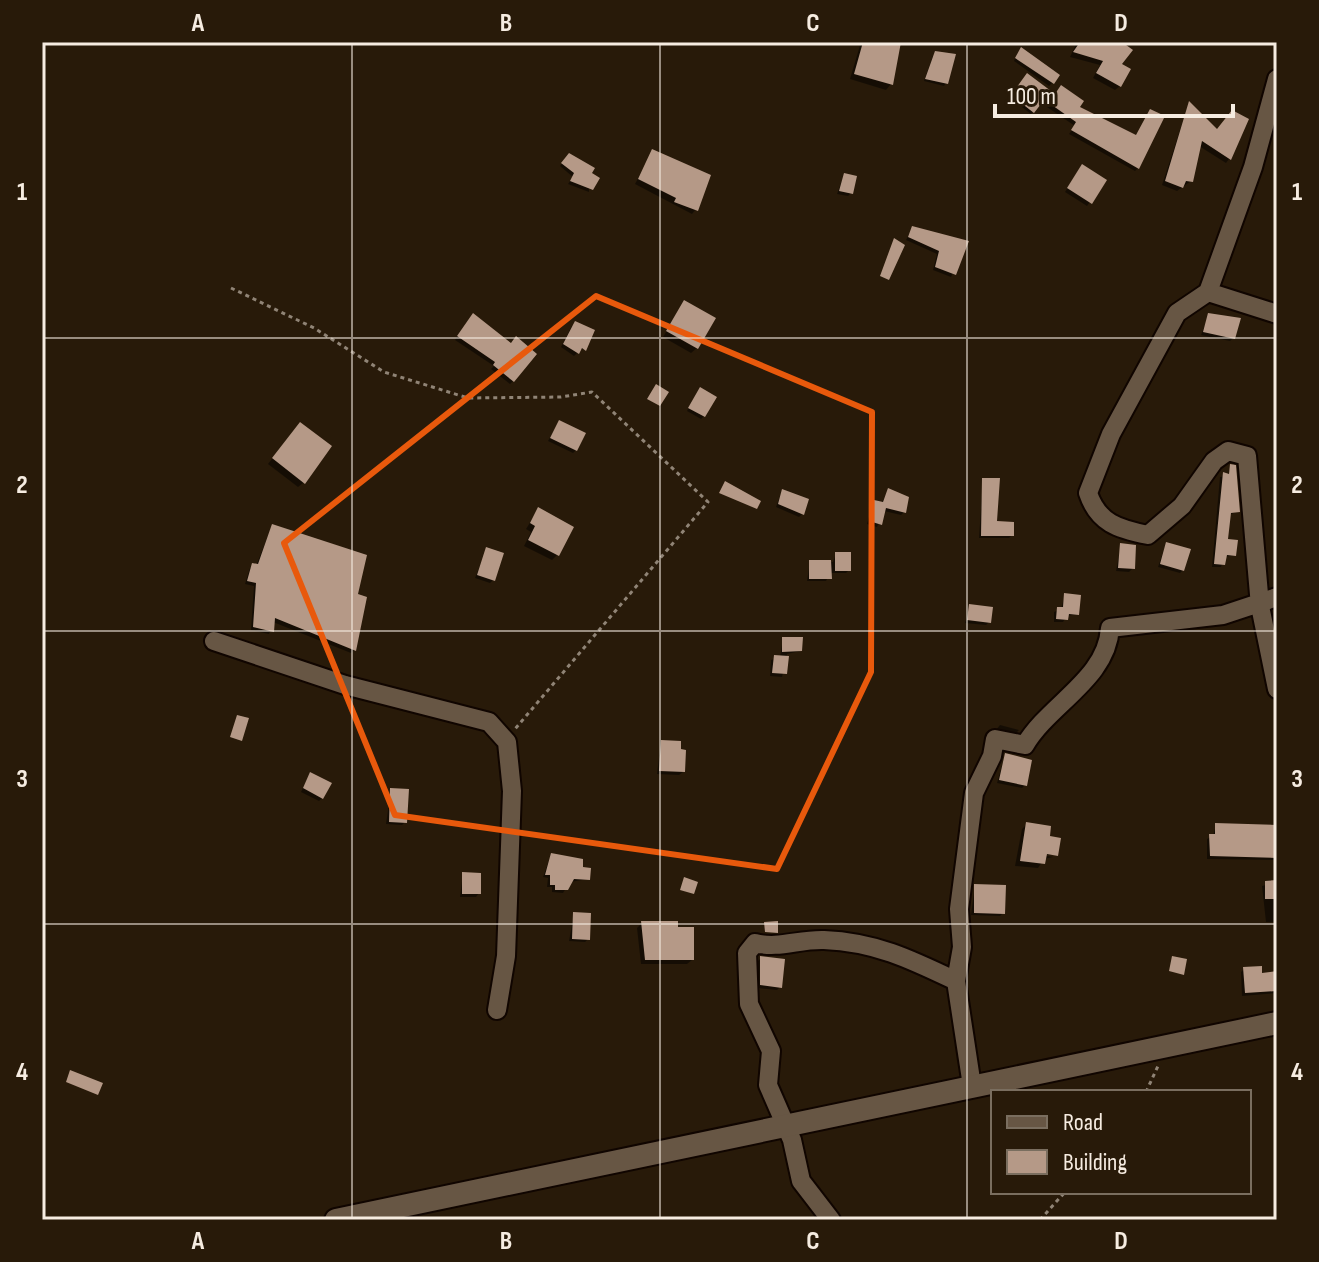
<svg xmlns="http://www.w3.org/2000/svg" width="1319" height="1262" viewBox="0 0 1319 1262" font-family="'Sofia Sans Condensed',sans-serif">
<rect width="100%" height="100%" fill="#281a09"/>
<path fill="#0007" d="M861,42h38l-8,42 -5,6 -36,-11z
M1077,42h42l1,44 -5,4 -22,-12 7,-13 -30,-8z
M1018,53l40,22 -6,8 -3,3 -35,-25z
M933,56l13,27 -2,3 -20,-5z
M1027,76l21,15 -17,23 -21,-16z
M1058,91l19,16 59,30 14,-26 -12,57 -3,3 -66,-37 6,-8 -28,-19z
M1189,103l40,56 -3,4 -27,-17 -8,35 -14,10 -15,-6z
M653,151l43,58 -4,5 -57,-30z
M569,155l20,19v18l-21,-8 5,-7 -13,-11z
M1079,170l11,32 -3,4 -22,-14z
M844,175l7,18 -3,3 -11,-2z
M913,228l54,15 -16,34 -18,-7 4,-16 -31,-14z
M684,303l13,45 -6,5 -28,-16z
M1209,315l24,23 -3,3 -29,-6z
M470,318l40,27 3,36 -3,3 -19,-15 3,-3 -39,-26z
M572,326l19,14 -17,16 -13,-9z
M697,393l7,23 -3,3 -14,-8z
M559,422l17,28 -3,3 -25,-12z
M295,429l8,54 -5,4 -30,-23z
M1231,466l7,45 -9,4 -3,26 9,14 -11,2 -3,10h-9l8,-90 8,-1z
M983,480l12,43 17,12 -3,3h-30z
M782,491l20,23 -3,3 -23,-10z
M888,491l16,21 -3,3 -17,-4 -7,16 -10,-3 5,-18 9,-2z
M538,510l19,45 -5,5 -28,-14 7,-14 -5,-3z
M272,526l83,69 -1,55 -3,3 -78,-31 -4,12 -18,-4 3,-44 -9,-2 5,-16 6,-2z
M1166,544l17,26 -3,3 -22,-6z
M1121,545l12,23 -4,4 -13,-1z
M487,549l6,31 -3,3 -15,-5z
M836,554l13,16 -3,3h-16l-4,8h-19l3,-19h23z
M1065,595l12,19 -10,2 -4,6h-9v-10l7,-3z
M970,606l19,16 -3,3 -21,-2z
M783,639l17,12 -13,3 -5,23 -12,-1 1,-16 9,-3z
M1000,725l19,5 -4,4 -19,-4z
M661,742l22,30 -4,3 -22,-1z
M1005,755l20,30 -3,3 -25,-5z
M308,778l14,20 -3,3 -18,-9z
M391,790l14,32 -3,3 -16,-1z
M1027,824l20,13 9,18 -20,-1 17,3 -9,2 -6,9 -23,-2 7,-37z
M1216,825l61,2v33l-70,-1v-20l6,-3z
M551,855l30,14 7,10 -18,3 -7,11 -11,-1v-5h-5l1,-9 -5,-1z
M463,874l16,19 -3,4h-16z
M1277,882v40h-11l-4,-36z
M975,886l28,27 -3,3 -29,-1z
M574,914l14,25 -3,3 -16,-1z
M642,923l50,37 -5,4h-46l-4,-36z
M761,958l19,29 -3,3 -19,-2v-27z
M1244,969l17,6 16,-3v21l-35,3 -1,-24z"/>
<path fill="#b59987" d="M863,42h38l-8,43 -39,-11z
M1080,42h42l11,8 -11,14 9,5 -10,18 -25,-14 7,-12 -30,-9z
M1021,47l39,28 -6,9 -39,-26z
M935,51l21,3 -8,30 -23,-5z
M1027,73l24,18 -17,22 -23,-18z
M1061,85l23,16 -4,6 56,28 14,-26 15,7 -26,53 -68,-39 5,-8 -27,-19z
M1189,101l28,28 15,-19 17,9 -18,41 -29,-19 -9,41 -7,-1 -3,7 -18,-7z
M652,149l59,26 -13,36 -24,-9 2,-4 -38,-19z
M569,153l26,15 -3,5 8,5 -7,12 -23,-9 4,-8 -13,-10z
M1082,164l25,16 -15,24 -25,-16z
M844,173l13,3 -4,18 -14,-3z
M912,226l57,15 -13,34 -21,-8 4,-16 -31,-14z
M894,238l11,7 -16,35 -9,-4z
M684,300l32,18 -18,31 -32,-18z
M473,313l38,30 5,-7 21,18 -23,28 -21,-17 2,-3 -38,-26z
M1208,313l33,5 -6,21 -32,-7z
M575,321l20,9 -9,21 -4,-3 -3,6 -16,-10z
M656,384l13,8 -9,14 -13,-7z
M700,387l17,10 -12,20 -17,-9z
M559,420l27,13 -9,18 -27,-13z
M300,422l32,24 -27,38 -33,-26z
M1230,464l6,1 4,47 -9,1 -3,26 10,1 -2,16 -9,-1 -2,10 -11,-1 9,-92 6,2z
M982,478h18l-3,43 17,1v14h-33z
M725,481l36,20 -4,8 -38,-16z
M888,488l21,9 -3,16 -20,-5 -4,17 -13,-4 5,-21 9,2z
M782,489l27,10 -5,16 -26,-11z
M538,507l36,20 -15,29 -31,-16 7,-14 -5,-3z
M272,524l95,31 -9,39 9,3 -11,54 -81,-33 -1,14 -21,-5 3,-44 -9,-2 5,-18 6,1z
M1166,542l25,7 -7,22 -24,-7z
M1120,543l16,2 -1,24 -17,-1z
M486,547l18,6 -9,28 -18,-6z
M835,552h16v19h-16z
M809,560h22l1,19h-23z
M1064,593l17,2 -2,20 -10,-1 -1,6 -12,-1 1,-12h6z
M969,604l24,3 -2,16 -24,-3z
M782,637h21l-1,14 -20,1z
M774,655l15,1 -2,18 -15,-1z
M237,715l12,3 -7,23 -12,-4z
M661,740l20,1v8l5,1 -1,22 -26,-1z
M1005,753l27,7 -5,26 -28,-6z
M310,772l22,11 -9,16 -20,-11z
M390,788l19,1 -2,34 -18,-1z
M1026,822l25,4 -1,10 11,2 -3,18 -11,-2 -2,10 -25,-3z
M1215,823l62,2v33l-67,-2 -1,-22h6z
M551,853l32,6v8l8,1 -1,12 -16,-1 -6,11h-13v-5h-5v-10h-5z
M462,872l19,1v21h-19z
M684,877l14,5 -4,12 -14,-4z
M1277,880v19h-12v-18z
M974,884l32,1 -1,29 -31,-1z
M573,912l18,1 -1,27 -18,-1z
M641,921h37v6h16v33h-49z
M778,921v12l-13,-1 -1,-10z
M760,956l25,3 -3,29 -22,-3z
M1172,956l15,3 -3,16 -15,-4z
M1262,966v7l15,-2v20l-32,2 -2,-26z
M70,1070l33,13 -5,12 -32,-13z"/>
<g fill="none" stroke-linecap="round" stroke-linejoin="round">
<g stroke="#100500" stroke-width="22">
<path id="minor" d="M1208,292l45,-125 24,-88
M1277,314l-69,-22 -31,21 -66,121 -23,59c10,30 30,36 60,42l34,-29 32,-45 14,-10 19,5 13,150 17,83
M214,641l131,44 144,37 18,20 5,49 -6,165 -9,54
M972,1086l-16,-105 6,-34 -3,-38 15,-116 18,-37 3,-17 30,6c24,-41 82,-66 85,-117l113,-13 54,-18
M831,1220l-30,-39 -9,-41 -24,-55 3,-34 -22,-47 -2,-51 8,-10c24,6 44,-4 69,-3 51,2 86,19 132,41"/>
</g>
<g stroke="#100500" stroke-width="26">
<path id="tertiary" d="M336,1220l941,-197"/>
</g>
<path stroke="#908476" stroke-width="3" stroke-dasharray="4 4" stroke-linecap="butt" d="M231,288l83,40 70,44 84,26 93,-1 31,-5 116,110 -193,227
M1146,1092l12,-26
M1040,1220l25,-28"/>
<use href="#minor" stroke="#675644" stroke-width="18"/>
<use href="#tertiary" stroke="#675644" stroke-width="22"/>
</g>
<path fill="none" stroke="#e8590c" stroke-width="6" stroke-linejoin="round" d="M596,296l276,116 -1,260 -94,197 -382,-54 -111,-272z"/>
<path fill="none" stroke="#f6ece1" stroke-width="2" stroke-opacity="0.55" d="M352,42v1178M660,42v1178M967,42v1178M42,338h1235M42,631h1235M42,924h1235"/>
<rect width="1319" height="1262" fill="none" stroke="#281a09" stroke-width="88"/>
<rect x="991" y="1090" width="260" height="104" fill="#281a09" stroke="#7a6e5f" stroke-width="2"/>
<rect x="1007" y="1116" width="40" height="12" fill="#675644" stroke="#7a6e5f" stroke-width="2"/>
<text x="1063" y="1130" font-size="24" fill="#f6ece1">Road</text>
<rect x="1007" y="1150" width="40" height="24" fill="#b59987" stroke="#7a6e5f" stroke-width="2"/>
<text x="1063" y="1170" font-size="24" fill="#f6ece1">Building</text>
<path d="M995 104v12h238v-12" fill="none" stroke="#f6ece1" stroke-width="4"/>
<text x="1007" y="104" font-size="24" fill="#f6ece1" stroke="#281a09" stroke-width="6" paint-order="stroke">100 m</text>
<rect x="44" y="44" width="1231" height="1174" fill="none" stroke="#f6ece1" stroke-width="3"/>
<g font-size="26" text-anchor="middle" font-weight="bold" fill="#f6ece1">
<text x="198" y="31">A</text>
<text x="506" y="31">B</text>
<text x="813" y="31">C</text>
<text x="1121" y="31">D</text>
<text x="22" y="200">1</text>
<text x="1297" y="200">1</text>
<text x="22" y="493">2</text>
<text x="1297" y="493">2</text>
<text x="22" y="787">3</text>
<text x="1297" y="787">3</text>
<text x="22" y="1080">4</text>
<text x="1297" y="1080">4</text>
<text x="198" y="1249">A</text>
<text x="506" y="1249">B</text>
<text x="813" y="1249">C</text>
<text x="1121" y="1249">D</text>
</g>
</svg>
